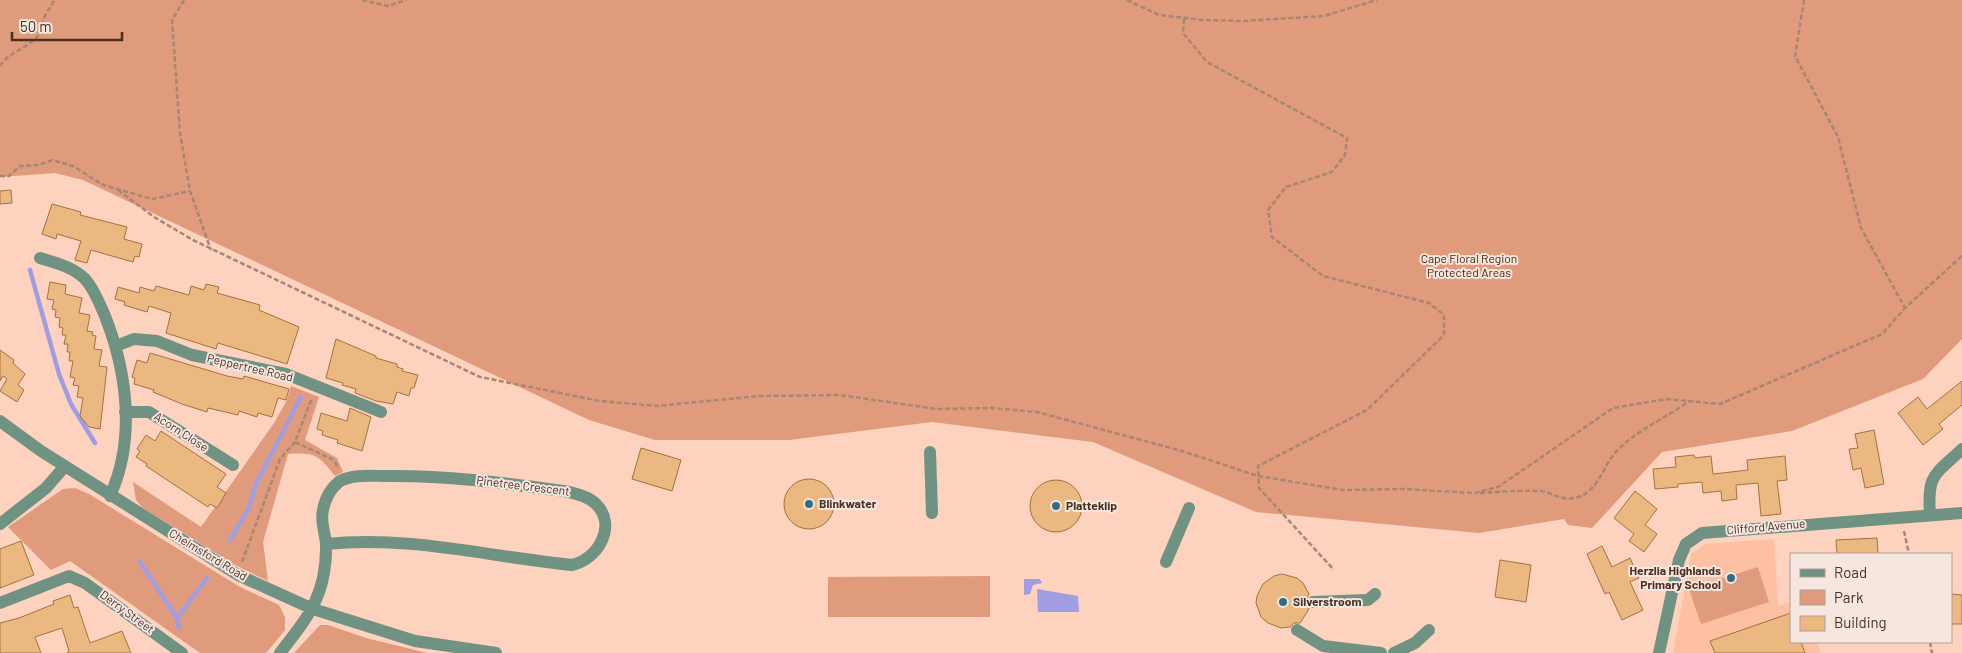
<svg xmlns="http://www.w3.org/2000/svg" width="1962" height="653" viewBox="0 0 1962 653" font-family="Barlow,sans-serif">
<rect width="100%" height="100%" fill="#fdd2be"/>
<path fill="#fec0a3" d="M1774,539l4,67 13,-4v40h26l4,11h-148l18,-99 14,-10z"/>
<path fill="#df9b7b" d="M0,0h1962v339l-39,40 -131,52 -130,21 -70,76 -24,-3 -4,-6 -85,14 -223,-21 -163,-70 -161,-20 -143,18h-134l-66,-20 -506,-240 -28,-7 -55,4z
M291,386l28,11 -14,43 32,18 6,14 -8,4c-16,-20 -19,-24 -47,-22l-25,88 5,39 -35,-17 -90,-56 -7,-8 -3,-18 68,45 73,-104 13,-23z
M75,488l14,6 151,93 39,18 6,12v13l-19,23h-66l-130,-92 -19,9 -43,-43 55,-38z
M1758,567l11,35 -68,22 -12,-35z
M990,576v41h-162v-40z
M320,625h8l38,13 61,15h-133z"/>
<path fill="#a19de2" d="M1024,579h16l2,4 -9,2 -3,9 -6,1z
M1037,589l41,7 1,16h-41z"/>
<g fill="none" stroke-linecap="round" stroke-linejoin="round">
<path stroke="#a19de2" stroke-width="4.5" d="M30,270l29,104 12,30 24,39
M230,540l19,-32 7,-24 45,-87
M140,562l37,56 2,10
M177,618l30,-40"/>
</g>
<path fill="#ecb882" stroke="#a2723e" d="M11,190l1,13 -12,1v-13z
M52,204l29,8 -1,3 47,12 -3,12 18,5 -3,13 -4,-1 -2,6 -42,-12 -4,13 -12,-3 6,-19 -24,-7 -1,5 -14,-5z
M50,282l16,3 -1,9 17,4 -3,15 11,2 -3,16 6,1 -1,3 4,1 -2,13 8,1 -3,16 8,1 -7,62 -11,-2 -9,-11 3,-18 -6,-1 2,-11 -6,-1 2,-7 -5,-1 3,-16h-4l1,-9h-3l1,-8h-4l2,-9h-4l1,-7 -4,-1 1,-9 -5,-1 1,-7 -4,-1 2,-9 -7,-1z
M206,284l13,3 -2,6 43,12 -1,5 40,17 -12,37 -69,-21 -2,6 -50,-16 5,-20 -22,-7 -2,6 -23,-7 1,-3 -10,-3 3,-12 21,6 1,-6 14,4 2,-5 33,9 2,-9 13,4z
M336,339l40,17v2l21,6v3l6,2 -1,2 16,4 -4,13h-3l-2,8 -12,-4 -4,12 -17,-3 -21,-8 1,-4 -14,-4 1,-2 -17,-5z
M0,350l14,10 -1,3 12,11 -7,11 6,5 -7,12 -17,-11 7,-12 -4,-3 -3,5z
M150,353l77,23 16,3 1,-3 45,13 -3,11 -8,-2 -6,19 -14,-4 -1,4 -18,-6 -1,4 -30,-7 -1,4 -25,-8 -29,-12 1,-2 -20,-6 1,-6 -3,-1 5,-17 10,3z
M1962,381v24l-23,19 4,5 -20,16 -25,-32 20,-16 9,12z
M350,408l21,9 -9,34 -25,-8 1,-3 -16,-5 1,-4 -6,-2 4,-16 26,8z
M1874,430l10,54 -19,4 -4,-20 -8,2 -4,-21 9,-1 -3,-14z
M161,431l65,43 -9,13 9,6 -9,15 -7,-4 -2,3 -62,-41 1,-2 -11,-7 4,-6 -3,-2 9,-14 9,6z
M641,448l40,12 -9,31 -40,-12z
M1694,455l1,3 16,-2 2,18 35,-4 -1,-10 38,-4 2,24 -10,1 4,33 -20,2 -3,-33 -22,2 1,14 -15,2 -1,-10 -18,2 -1,-11 -24,2v3l-23,2 -2,-20 23,-2 -1,-10z
M784 504a25 25 0 1 1 50 0a25 25 0 1 1-50 0Z
M1030 506a26 26 0 1 1 52 0a26 26 0 1 1-52 0Z
M1635,491l22,18 -12,16 12,9 -13,18 -15,-11 5,-7 -20,-16z
M1877,538l1,16h-41l-1,-14z
M21,541l13,34 -34,13v-39z
M1602,546l10,21 18,-9 9,20 -9,4 13,28 -21,10 -13,-28 -4,2 -18,-40z
M1500,560l31,5 -5,37 -31,-5z
M1282,574l15,4 6,5 6,11 -4,8 4,7 -9,14h-6l-4,4 -9,1 -13,-5 -7,-6 -5,-14 1,-7 6,-12 11,-8z
M1951,594l11,1v29h-11z
M70,595l4,13 4,-1 12,36 32,-12 9,22h-64l2,-2 -7,-23 -27,9 6,16h-41v-30l19,-5 35,-14 -1,-3z
M1791,613v29h10l4,11h-90l-5,-12z"/>
<g fill="none" stroke-linecap="round" stroke-linejoin="round">
<path stroke="#a98674" stroke-width="2.5" stroke-dasharray="5 2.5" stroke-linecap="butt" d="M184,0l-12,20 8,113 10,58 21,59
M362,0l26,6 18,-6
M1127,0l32,15 44,5 40,1 81,-5 53,-16
M1804,0l-9,56 43,81 23,91 44,80
M1184,19l-1,14 24,29 140,76 -2,17 -13,17 -46,15 -18,23 4,27 51,39 106,27 15,12v20l-77,75 -109,56 1,22 75,82
M0,66c8,-13 23,-16 35,-27 7,-6 6,-13 9,-21 3,-7 8,-12 10,-18
M0,176h9l11,-10 19,-1 13,-5 21,6 30,19 49,14 38,-8
M118,190l36,27 39,23 287,137 120,24 57,5 101,-10 82,-1 97,14 55,-1 45,4 145,39 76,25 85,14 61,-1 70,4 24,-6 115,-79 53,-9 54,5 162,-70 23,-26 57,-52
M295,442l39,18 4,9
M1480,493c19,-1 39,-3 58,-2 13,0 22,10 36,7 23,-4 28,-29 40,-44 20,-23 51,-35 75,-53
M1904,531l5,23
M242,562l38,-103 15,-17 17,-44
M1930,642l2,11"/>
<path stroke="#6f9282" stroke-width="12" d="M40,258c16,5 33,9 45,21 10,11 14,24 20,37 22,56 31,123 5,180
M116,346l18,-7 23,2 35,14 94,19 95,38
M125,412h24l84,53
M0,421l41,30 197,124 75,34 102,32 81,12
M930,452l2,61
M1930,515c-3,-41 4,-39 32,-66
M0,524l46,-36 19,-22
M1166,562l23,-54
M1313,602l55,-2 7,-6
M0,603l69,-27 16,7 97,70
M1297,630l26,16 58,7
M280,653c29,-37 47,-59 46,-109 -1,-12 -6,-23 -3,-34 2,-11 8,-22 17,-29 13,-7 31,-5 45,-5 60,-1 119,7 179,15 11,2 24,5 32,13 22,22 1,56 -24,61 -82,-8 -163,-30 -246,-21
M1394,653l21,-10 14,-13
M1659,653l20,-93 7,-16 16,-11 260,-20"/>
</g>
<g fill="#316d84" stroke="#f5e6e0" stroke-width="2">
<circle cx="809" cy="504" r="5"/>
<circle cx="1056" cy="506" r="5"/>
<circle cx="1731" cy="578" r="5"/>
<circle cx="1283" cy="602" r="5"/>
</g>
<g text-anchor="middle" stroke-width="4" stroke-linejoin="round" paint-order="stroke">
<g font-size="12" fill="#4c1e04" stroke="#f5e6e0">
<text x="1469" y="263">Cape Floral Region<tspan x="1469" dy="14">Protected Areas</tspan></text>
</g>
<g font-size="12" fill="#4b3022" stroke="#f5e6e0">
<text transform="translate(250 368) rotate(13)" y="4">Peppertree Road</text>
<text transform="translate(181 432) rotate(33)" y="4">Acorn Close</text>
<text transform="translate(523 486) rotate(7)" y="4">Pinetree Crescent</text>
<text transform="translate(1766 527) rotate(-5)" y="4">Clifford Avenue</text>
<text transform="translate(208 555) rotate(31)" y="4">Chelmsford Road</text>
<text transform="translate(127 612) rotate(36)" y="4">Derry Street</text>
</g>
<g font-size="12" font-weight="bold" fill="#4b3022" stroke="#f5e6e0" text-anchor="start">
<text x="819" y="508">Blinkwater</text>
<text x="1066" y="510">Platteklip</text>
<text x="1721" y="575" text-anchor="end">Herzlia Highlands<tspan x="1721" dy="14">Primary School</tspan></text>
<text x="1293" y="606">Silverstroom</text>
</g>
</g>
<rect x="1790" y="553" width="162" height="90" fill="#f5e6e0" stroke="#b19d94"/>
<rect x="1800" y="569" width="25" height="8" fill="#6f9282" stroke="#b19d94"/>
<text x="1834" y="578" font-size="15" fill="#4b3022">Road</text>
<rect x="1800" y="590" width="25" height="15" fill="#df9b7b" stroke="#b19d94"/>
<text x="1834" y="603" font-size="15" fill="#4b3022">Park</text>
<rect x="1800" y="616" width="25" height="15" fill="#ecb882" stroke="#b19d94"/>
<text x="1834" y="628" font-size="15" fill="#4b3022">Building</text>
<path d="M12 32v8h110v-8" fill="none" stroke="#4b3022" stroke-width="2.5"/>
<text x="20" y="32" font-size="15" fill="#4b3022" stroke="#f5e6e0" stroke-width="4" paint-order="stroke">50 m</text>
</svg>
